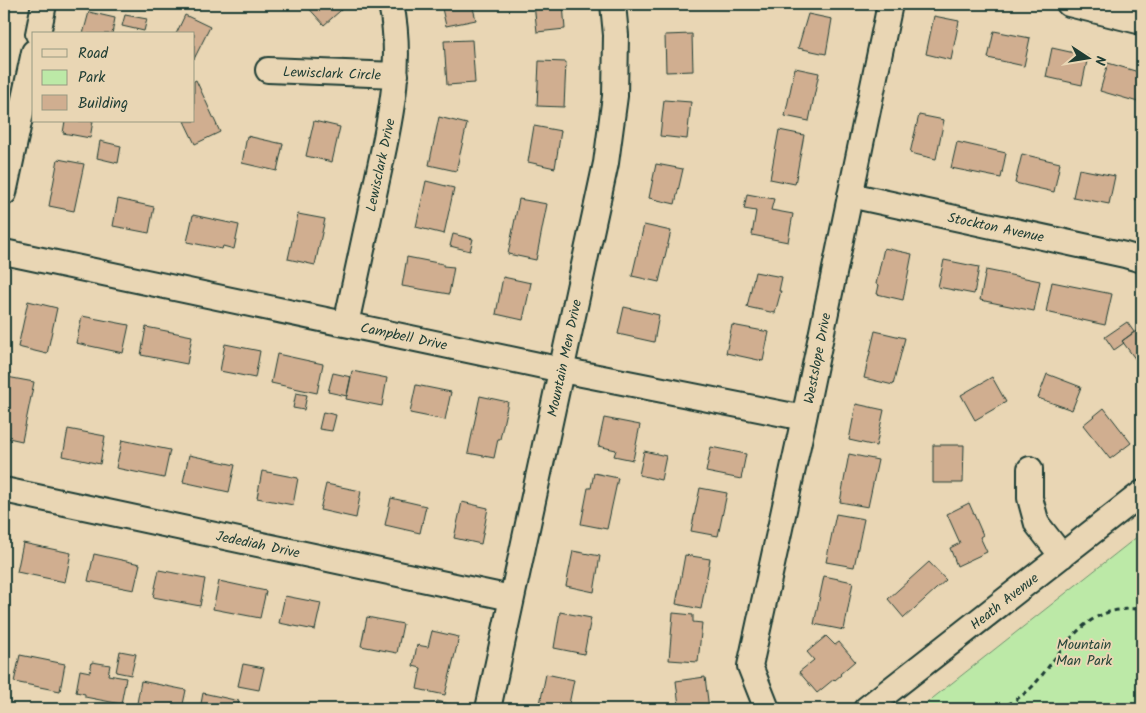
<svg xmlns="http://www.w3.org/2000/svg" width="1146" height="713" viewBox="0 0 1146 713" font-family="Kalam,sans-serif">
<rect width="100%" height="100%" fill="#e9d6b4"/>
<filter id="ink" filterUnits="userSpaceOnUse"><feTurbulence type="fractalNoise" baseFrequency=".02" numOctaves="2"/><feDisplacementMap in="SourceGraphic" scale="10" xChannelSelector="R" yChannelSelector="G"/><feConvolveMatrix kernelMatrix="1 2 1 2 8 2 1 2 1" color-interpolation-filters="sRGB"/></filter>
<g filter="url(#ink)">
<path fill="#bce9a7" stroke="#6e936e" d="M1142,533v176h-223z"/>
<path fill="#d0ae90" stroke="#1f3d34" d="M305,4h43l-24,21z
M441,4h31l4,16 -30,6z
M534,4h29l2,25 -28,3z
M89,12l26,6 -3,16h-29z
M808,14l24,5 -6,35 -28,-6z
M125,15l22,4 -3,12 -22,-5z
M185,15l25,12 -16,32v-25h-18z
M934,16l25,5 -8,39 -25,-6z
M994,31l36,7 -6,28 -36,-8z
M692,34l1,37 -27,1 -1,-37z
M472,40l3,43 -28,2 -3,-44z
M1052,48l36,8 -6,29 -36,-8z
M539,61l27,1 -2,45 -27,-1z
M1108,63l34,10v14l-4,15 -38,-11z
M795,68l24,5 -10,48 -24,-5z
M196,80l24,52 -25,12 -11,-23h10v-40z
M664,100l27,2 -4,37 -27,-3z
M919,115l25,5 -8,39 -26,-6z
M439,117l28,7 -11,47 -27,-6z
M65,121h28l-3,17 -27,-5z
M314,121l26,6 -8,35 -26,-6z
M534,126l27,5 -6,37 -27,-6z
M779,130l25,5 -9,49 -25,-5z
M247,136l36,8 -6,27 -35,-8z
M100,141l21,5 -3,17 -21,-5z
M957,142l49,11 -5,25 -50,-10z
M1022,154l38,9 -6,29 -39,-9z
M58,159l26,5 -10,47 -25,-5z
M656,164l27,5 -8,35 -26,-6z
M1079,169l36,7 -6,28 -36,-7z
M426,181l28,7 -10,46 -28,-7z
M1142,184v18l-7,-3z
M747,194l27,5 -3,11 22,4 -5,28 -36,-7 4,-24 -12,-2z
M118,199l36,8 -5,26 -36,-7z
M519,199l28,5 -11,56 -28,-6z
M298,214l27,5 -10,46 -27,-6z
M193,215l46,10 -5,24 -11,-3 -1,3 -35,-7z
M644,225l27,6 -12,51 -27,-6z
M453,234l20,5 -3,12 -20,-5z
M884,248l28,6 -9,46 -26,-6 2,-9 -3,-1z
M407,257l36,7v2l11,1 -5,27 -47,-8z
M944,260l35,7 -5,27 -36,-7z
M986,270l54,11 -6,30 -54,-11z
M755,272l27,5 -3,14h2l-6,22 -28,-6z
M503,277l28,6 -8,37 -27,-6z
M1052,282l60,12 -7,31 -59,-13z
M28,301l29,7 -10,46 -29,-7z
M624,307l35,8 -5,27 -36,-8z
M82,316l47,9 -6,28 -47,-10z
M1127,322l7,10 -12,9 2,2 -10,7 -9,-13z
M732,325l37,7 -6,29 -37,-8z
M146,327l46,9 -5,28 -46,-9z
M1142,327v34l-3,3 -17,-23z
M875,331l30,7 -12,47 -29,-7z
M225,344l35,7 -5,27 -35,-7z
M277,354l46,10 -6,29 -46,-10z
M352,371l35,7 -5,28 -36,-7z
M333,373l18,4 -4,19 -19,-4z
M1047,374l34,13 -9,23 -34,-12z
M7,377l27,5 -12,59 -18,-4v-45z
M992,377l14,25 -31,18 -14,-25z
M416,385l35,7 -6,28 -35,-7z
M296,393l11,2 -3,15 -11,-2z
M480,396l28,6 -8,37h-2l-4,19 -26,-5z
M856,404l28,6 -8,36 -27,-6z
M1104,408l27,35 -21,16 -27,-34z
M323,412l13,3 -4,16 -13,-2z
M604,418l36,7 -7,35 -19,-4 2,-6 -18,-4z
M68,429l37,7 -5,28 -37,-8z
M122,440l48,10 -6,28 -48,-10z
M933,445h31l-1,38h-30z
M711,447l35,7 -5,25 -35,-7z
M644,451l22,5 -5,24 -22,-5z
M849,454l29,6 -10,47 -28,-5z
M189,455l46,10 -6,27 -46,-10z
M262,471l36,7 -5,27 -36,-7z
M594,473l24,5 -11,51 -26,-5 7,-36h3z
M326,484l35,7 -5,27 -36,-8z
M700,488l27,5 -9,43 -27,-5z
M391,498l35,8 -6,27 -35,-8z
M462,502l26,6 -7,36 -27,-6z
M969,503l14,32 -3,2 7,15 -30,14 -7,-18 10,-5 -13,-29z
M836,514l28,5 -10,48 -28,-5z
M23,543l48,10 -6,29 -48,-10z
M573,551l27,5 -6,36 -28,-6z
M94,554l46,10 -6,26 -46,-9z
M685,555l25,4 -9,50 -25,-5z
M929,562l17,18 -42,38 -16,-19z
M159,570l46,9 -5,27 -47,-9z
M824,576l29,6 -9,48 -30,-6z
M219,581l47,10 -6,27 -47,-9z
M285,596l36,7 -6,27 -36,-7z
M560,612l31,6 -7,36 -30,-6z
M673,613l20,2v7l9,1 -4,39 -29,-2z
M367,617l36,7 -6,29 -36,-7z
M432,631l27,6 -14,58 -28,-6 4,-21 -8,-2 4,-21 11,2z
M826,636l9,9 4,-3 16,19 -15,13 1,1 -6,5 -1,-1 -17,14 -18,-21 15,-12 -7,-8z
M120,651l16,3 -5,21 -15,-3z
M20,655l45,9 -5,27 -46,-9z
M92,662l18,3 -2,10 18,3 -5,26 -36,-7v-3l-9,-2 4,-22 10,2z
M243,664l21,4 -5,22 -21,-4z
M546,674l28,6 -6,29h-29z
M705,677l4,32h-37v-2l7,-1 -3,-25z
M141,681l45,9 -4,19h-46z
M203,693l36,8 -2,8h-37z
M437,701l17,4 -1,4h-17z"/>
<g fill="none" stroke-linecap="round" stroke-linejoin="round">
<g stroke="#1f3d34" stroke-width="28">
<path id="minor" d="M1069,4l73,18
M38,34l6,-30
M268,70l128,5
M4,193l30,-141
M850,195l275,60 17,5
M4,252l558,118 242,48
M346,324c10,-46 20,-92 30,-139 13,-60 28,-120 15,-181
M1030,469v29l7,26 25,32
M4,490l507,108
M488,709l118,-546 9,-67 1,-61 -3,-31
M767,709l-17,-43 54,-248 86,-414
M866,709l276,-216"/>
</g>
<path stroke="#1f3d34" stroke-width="3" stroke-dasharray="5 4" stroke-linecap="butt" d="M1000,709c11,-6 23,-13 32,-22 26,-28 45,-72 87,-77 8,-1 16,-2 23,0"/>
<use href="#minor" stroke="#e9d6b4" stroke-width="24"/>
</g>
</g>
<g text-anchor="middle" stroke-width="4" stroke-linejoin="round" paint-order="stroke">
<g font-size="14" fill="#1f3d34" stroke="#e9d6b4">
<text transform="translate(332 73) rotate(2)" y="5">Lewisclark Circle</text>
<text transform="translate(380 165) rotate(-78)" y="5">Lewisclark Drive</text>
<text transform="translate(996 227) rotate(12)" y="5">Stockton Avenue</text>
<text transform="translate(404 336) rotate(12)" y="5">Campbell Drive</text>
<text transform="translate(564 358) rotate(-78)" y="5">Mountain Men Drive</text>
<text transform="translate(817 358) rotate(-79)" y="5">Westslope Drive</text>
<text transform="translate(258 544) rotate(12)" y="5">Jedediah Drive</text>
<text transform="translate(1004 601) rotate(-38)" y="5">Heath Avenue</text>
</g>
<g font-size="14" fill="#27463a" stroke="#e9d6b4">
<text x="1084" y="649">Mountain<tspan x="1084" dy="16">Man Park</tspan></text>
</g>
</g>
<rect width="1146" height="713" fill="none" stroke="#e9d6b4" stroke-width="20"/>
<rect x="10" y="10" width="1126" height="693" fill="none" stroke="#1f3d34" stroke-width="2" filter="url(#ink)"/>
<rect x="32" y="32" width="162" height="90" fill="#e9d6b4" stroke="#989981"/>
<rect x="42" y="49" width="25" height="8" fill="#e9d6b4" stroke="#989981"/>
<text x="78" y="58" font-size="15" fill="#1f3d34">Road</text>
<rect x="42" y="70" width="25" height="15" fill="#bce9a7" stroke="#989981"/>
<text x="78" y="82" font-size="15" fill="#1f3d34">Park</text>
<rect x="42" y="95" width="25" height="15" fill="#d0ae90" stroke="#989981"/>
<text x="78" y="108" font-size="15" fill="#1f3d34">Building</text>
<g transform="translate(1088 58) rotate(102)" stroke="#e9d6b4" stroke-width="4" paint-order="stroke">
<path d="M0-4L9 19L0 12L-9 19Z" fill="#1f3d34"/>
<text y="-8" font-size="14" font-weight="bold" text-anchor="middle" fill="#1f3d34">N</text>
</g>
</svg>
